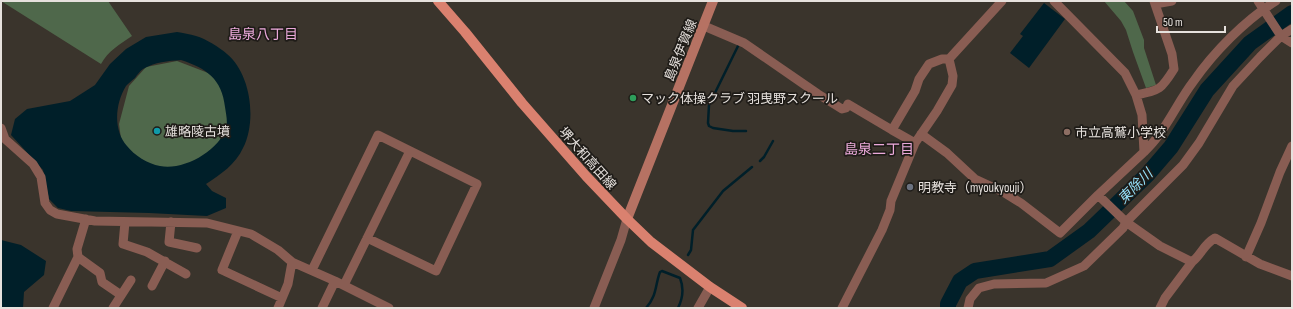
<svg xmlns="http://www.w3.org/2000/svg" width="1293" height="309" viewBox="0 0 1293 309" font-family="'Sofia Sans Condensed','Noto Sans JP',sans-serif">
<rect width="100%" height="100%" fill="#3a342c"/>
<path fill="#4f684b" d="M1,1h107l24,35c-12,8 -24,15 -31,28z
M1104,1h20l9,10 11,29v8l12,37 -10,3 -13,-36 -7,-22 -5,-9z
M177,61l39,15 14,34 -4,27 -40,34h-32l-32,-25 -3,-22 10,-38 17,-19z"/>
<path fill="#001f29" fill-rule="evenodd" d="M1044,3l21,16 -36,49 -19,-15 13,-17 -3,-2z
M177,32c6,1 13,2 19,4 10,3 23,11 31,18 24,20 30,67 16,94 -7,16 -23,27 -37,36l6,7 14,7v10l-19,8 -58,-3 -78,-2 -13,-3 -9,-9 -6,-29 -32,-35 4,-16 12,-10 43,-8 25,-16 15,-21 16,-15 20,-12zM181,60c25,8 41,19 44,47 1,7 3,15 1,21 -7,23 -43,43 -66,38 -12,-2 -26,-11 -33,-20 -14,-16 -12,-42 -1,-60 3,-3 6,-6 9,-8 2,-3 5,-7 8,-9 12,-7 25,-8 38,-9z
M1,240l20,5 25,16 -2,14 -20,17 -1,16h-22z"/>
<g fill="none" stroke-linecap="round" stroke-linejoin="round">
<path stroke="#001f29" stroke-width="2.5" d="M739,44l-30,61 -1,18 1,3 4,2 20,3h13
M760,161l4,-4 9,-16
M688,255l3,-5 2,-20 30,-39 29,-24
M646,308c11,-12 9,-23 14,-36l2,-1 18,7c4,10 3,20 -2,30"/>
<path stroke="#001f29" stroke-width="16" d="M948,308v-4l12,-23 15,-10 75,-12 39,-28 58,-56 24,-28 36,-57 43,-47 42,-30"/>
<path stroke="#895d53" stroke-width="9" d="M1258,1l23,35 11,7
M1155,4l17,-3
M704,26l40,17 74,51 24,15 4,-1 2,-4 44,26 23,-39 4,-12 10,-15 13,-5h7
M1136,95c24,-5 25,-5 38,-26l-2,-15 -18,-53
M1,128l4,11 28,25 8,13 4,26 5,7 7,4 38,7 112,2 44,11 27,16 14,12 43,19 54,27
M892,130l23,13
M921,134l26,19 28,26 28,13 18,11 39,30 38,-38 46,-43 -2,-37 -6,-20 -11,-22 -71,-72
M1144,152c5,-5 10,-10 14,-16 13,-17 22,-37 35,-54 20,-29 52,-62 83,-81
M1098,195l28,27 34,24 32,16
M125,222l-2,22 24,8 39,22
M171,222l-2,20 28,6
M238,231l-16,39 60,28
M78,257l22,16 2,9 19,13
M1246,257l15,-34 19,-51 12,-26
M312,270l66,-135 99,49 -41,87 -69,-33
M344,285l66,-134
M152,286l13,-25
M53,308l25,-51 -1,-8 9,-30
M113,308l18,-28
M278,308l10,-24 4,-22
M322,308l13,-27
M594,308l27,-68 6,-21
M698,308l12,-21
M842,308l40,-78 8,-20 1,-9 24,-58 22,-32 15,-26 1,-9 -4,-17 53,-58
M968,308l2,-9 9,-11 15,-4 52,-1 38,-17 39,-38 3,-6 57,-57 16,-22 34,-57 27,-29 21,-21 11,-7
M1160,308l5,-10 27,-36c10,-8 11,-17 23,-24l45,26 32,12"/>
<path stroke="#b67263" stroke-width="10" d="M627,219l86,-218"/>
<path stroke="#da816f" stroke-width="10" d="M438,1l27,31 57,71 64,73 41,43 24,23 59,45 32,21"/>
</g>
<circle fill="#2e9e5b" stroke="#1f1c18" stroke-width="1.5" cx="633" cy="98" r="4"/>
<circle fill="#0f9aa8" stroke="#1f1c18" stroke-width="1.5" cx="157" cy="131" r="4"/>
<circle fill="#8d6e63" stroke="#1f1c18" stroke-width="1.5" cx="1067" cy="132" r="4"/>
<circle fill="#6b7280" stroke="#1f1c18" stroke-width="1.5" cx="910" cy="187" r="4"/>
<g text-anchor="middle" stroke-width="3.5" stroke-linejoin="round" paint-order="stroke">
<g font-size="13" fill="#e6e1dd" stroke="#1f1c18">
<text transform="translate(680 50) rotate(-68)" y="5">島泉伊賀線</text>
<text transform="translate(588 158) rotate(48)" y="5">堺大和高田線</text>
</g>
<g font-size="13" fill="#e6e1dd" stroke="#1f1c18" text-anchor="start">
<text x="641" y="103">マック体操クラブ 羽曳野スクール</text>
<text x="165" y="136">雄略陵古墳</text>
<text x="1075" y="137">市立高鷲小学校</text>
<text x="918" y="192">明教寺（myoukyouji）</text>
</g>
<g font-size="14" fill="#eba9da" stroke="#1f1c18">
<text x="263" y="39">島泉八丁目</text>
<text x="879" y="154">島泉二丁目</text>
</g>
<g font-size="14" font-style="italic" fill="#95e1fa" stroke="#1f1c18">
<text transform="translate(1135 186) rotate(-45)" y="5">東除川</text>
</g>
</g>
<rect width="1293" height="309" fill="none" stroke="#e6e1dd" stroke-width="4"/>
<path d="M1157 26v6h68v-6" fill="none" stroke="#e6e1dd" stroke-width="2"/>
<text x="1163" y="26" font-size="12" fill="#e6e1dd" stroke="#1f1c18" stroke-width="3" paint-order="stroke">50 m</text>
</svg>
